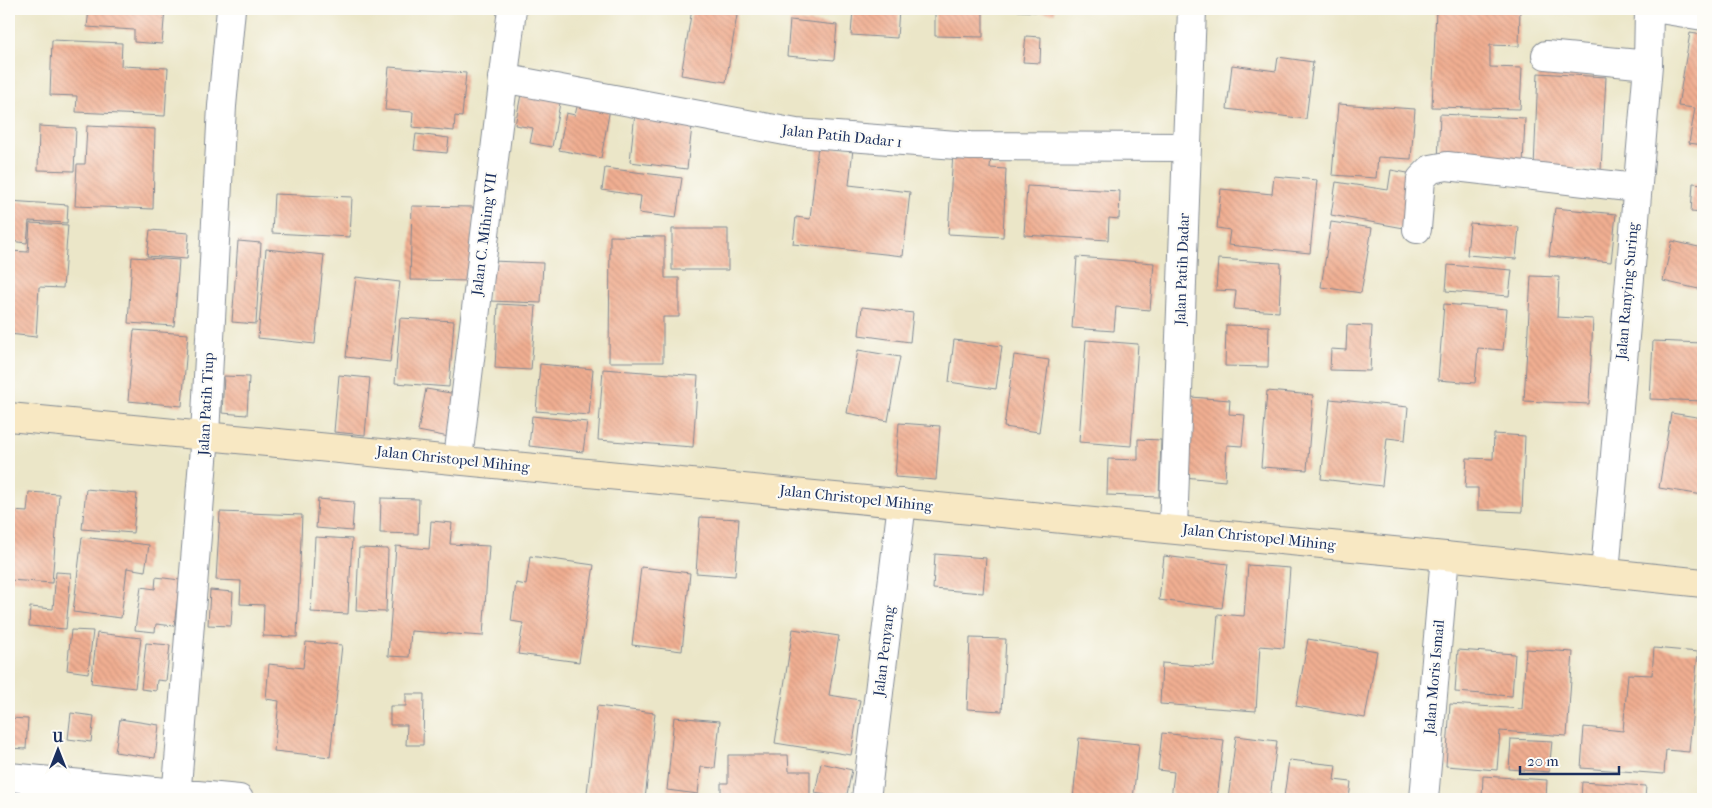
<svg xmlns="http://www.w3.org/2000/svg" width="1712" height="808" viewBox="0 0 1712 808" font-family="'IM FELL French Canon',serif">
<defs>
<pattern id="building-back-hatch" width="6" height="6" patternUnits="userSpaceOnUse" patternTransform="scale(1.25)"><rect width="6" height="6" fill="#f0ae91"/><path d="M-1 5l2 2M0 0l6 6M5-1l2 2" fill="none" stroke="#cd967f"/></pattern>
</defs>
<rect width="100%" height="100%" fill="#fdfcf7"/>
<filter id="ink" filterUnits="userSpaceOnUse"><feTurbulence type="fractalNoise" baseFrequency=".02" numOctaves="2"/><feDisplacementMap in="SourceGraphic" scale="10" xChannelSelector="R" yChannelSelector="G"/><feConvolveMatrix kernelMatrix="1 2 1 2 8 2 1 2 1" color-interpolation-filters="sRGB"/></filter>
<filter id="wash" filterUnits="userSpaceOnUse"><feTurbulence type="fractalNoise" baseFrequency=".0096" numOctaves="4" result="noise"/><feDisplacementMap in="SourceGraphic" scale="20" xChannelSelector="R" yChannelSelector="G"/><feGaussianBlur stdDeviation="1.12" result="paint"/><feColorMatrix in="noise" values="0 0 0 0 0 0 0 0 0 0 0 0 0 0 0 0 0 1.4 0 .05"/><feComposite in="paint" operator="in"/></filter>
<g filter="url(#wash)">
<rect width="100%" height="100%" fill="#ebe6c8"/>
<g id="blocks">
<path fill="url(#building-back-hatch)" d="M89,9h76l-3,35 -28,-2v-12l-47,-3z
M692,9h46l-12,73 -45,-7z
M853,9h46l-2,29 -46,-3z
M935,9h48v28l-48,-1z
M1018,9h37v4l-37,-2z
M1436,9h84l-1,37 -29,-1v22l32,1 -2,41 -88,-2z
M790,20l47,5 -3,35 -47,-4z
M1690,33l13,2v110l-14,-2 6,-35 -17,-2z
M1026,36l15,1 -1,26 -17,-1z
M52,40l70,3 -1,23 47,2 -3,48 -89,-4 1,-16 -27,-1z
M1278,57l35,5 -7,57 -79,-10 5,-44 44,6z
M389,67l77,6 -4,44 -7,-1 -1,15 -42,-4 1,-15 -28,-2z
M1538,73l68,4 -5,93 -67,-3z
M523,84l39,8 -10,55 -22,-4 3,-15 -18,-3z
M580,95l31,8 -10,55 -42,-8 7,-37 9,2z
M1338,104l77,5 -4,50 -33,-2 -2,21 -44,-3z
M635,112l58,6 -6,51 -57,-7z
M1440,114l85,4 -2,48 -85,-4z
M39,126l37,2 -2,43 -36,-1z
M87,126l68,3 -2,80 -78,-3 2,-42h8z
M416,134l33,4 -2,15 -33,-3z
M818,145l35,4 -4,36 61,7 -7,64 -110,-12 3,-27 14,2z
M953,152l38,2 -1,14 16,1 -3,68 -55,-3z
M605,168l77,10 -6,40 -37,-5 2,-17 -39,-6z
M1391,170l22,4 -9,54 -73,-13 5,-33 52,8z
M1274,176l43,4 -7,73 -82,-8 2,-15 -13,-2 4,-39 51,5z
M1693,183l10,1v29l-12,-1z
M1027,186l93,5 -1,28 -10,-1 -1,22 -84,-5z
M274,194l78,3 -2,40 -78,-4z
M9,201l59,4 -1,18 -38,-2 -2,22 -18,-2z
M412,206l61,1 -1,74 -62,-1z
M1555,208l61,6 -5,48 -62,-6z
M1331,222l41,6 -11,65 -40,-6z
M30,223l38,2 -5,63 -24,-1 -3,50 -27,-3v-83l19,1z
M1470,223l49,4 -3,32 -49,-4z
M672,229h56v41h-56z
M150,230l39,3 -2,26 -40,-3z
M610,236l55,1v41h14v39h-16v45h-54z
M238,241l23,2 -5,81 -24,-2z
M1672,241l31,7v42l-40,-9z
M266,249l58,6 -9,89 -57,-6z
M132,257l47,3 -5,66 -46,-3z
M1077,257l77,6 -4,47 -34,-3 -2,24 -42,-3z
M1218,259l63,4 -2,49 -45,-3 2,-18 -20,-1z
M491,261l52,2 -2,40 -52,-2z
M1448,265l64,5 -3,26 -63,-5z
M1531,276l28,1 -2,40 36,2 -4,85 -65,-3z
M356,277l44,5 -10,80 -44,-5z
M498,304l38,2 -5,64 -36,-2z
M1444,304l63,5 -4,41 -25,-2 -3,35 -37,-3z
M862,307l51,6 -3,29 -51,-7z
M400,318l54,3 -5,66 -54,-4z
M1226,325l43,1 -1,41 -43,-1z
M1347,325l25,1 -2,45 -40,-1 1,-21 15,1z
M134,330l54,4 -6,72 -54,-5z
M954,340l48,6 -6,43 -47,-7z
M1086,340l52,4 -7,102 -52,-4z
M1653,341l50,2v58l-53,-2z
M858,350l42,7 -12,64 -41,-8z
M1014,355l35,5 -10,72 -35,-5z
M540,364l53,5 -4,46 -53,-4z
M603,369l95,7 -5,71 -95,-7z
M339,375l31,3 -5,57 -31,-3z
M224,376l25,1 -2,38 -25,-2z
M426,389l31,5 -8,43 -31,-6z
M1267,391l46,4 -6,75 -46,-3z
M1191,397l39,3 -1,14 16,1 -3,31 -15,-1 -2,36 -41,-4z
M1330,399l78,8 -3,33 -18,-2 -5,48 -61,-7z
M1671,413l32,5v77l-44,-7z
M532,416l55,6 -4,30 -54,-6z
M899,423l41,3 -4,54 -41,-3z
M1494,434l31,2 -3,76 -44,-2v-22h-13l2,-30 26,1z
M1138,439l23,1 -2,57 -52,-2 1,-36 30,1z
M86,489l51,5 -4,39 -51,-4z
M29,492l30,2 -7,89 -43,-3v-47l3,-22 15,1z
M381,498l38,1 -1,35 -38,-1z
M318,499l36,3 -2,29 -36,-3z
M220,512l82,3 -5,122 -34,-1 1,-31 -24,-1 1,-23 -25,-1z
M700,517l39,2 -4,57 -39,-3z
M431,521l21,2 -2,21 39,2 -6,90 -72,-5 -2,26 -21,-1 8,-110 33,3z
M82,537l67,8 -4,26 -18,-3 -6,50 -48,-6z
M315,537l37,2 -4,75 -37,-2z
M359,548l29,1 -2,63 -30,-1z
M935,554l51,4 -3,35 -50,-4z
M530,556l64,9 -15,97 -61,-8 5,-31 -12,-2 5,-38 10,2z
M1164,556l64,8 -6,44 -63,-8z
M1248,565l42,3 -6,80 -24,-2 -4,65 -96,-7 2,-41 52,4 4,-53 26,2z
M641,567l49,6 -8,78 -50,-6z
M56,572l15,1 -5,56 -37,-3 1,-19 23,2z
M156,577l24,3 -6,46 -18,-2 -1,8 -20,-2 6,-43 14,2z
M210,590l23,2 -2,34 -23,-1z
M793,629l46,7 -10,59 31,5 -9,55 -76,-12z
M71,630l22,1 -5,42 -21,-3z
M97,633l44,5 -6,50 -44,-5z
M970,638l36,1 -4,72 -35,-2z
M1308,639l69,12 -12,67 -69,-12z
M306,642l36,3 -12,112 -56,-6 5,-50 -13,-2 3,-35 34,4z
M146,643l24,2 -4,36 -9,-1 -1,11 -15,-2z
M1654,648l44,4 -9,100 -23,-2 -2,24 -83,-6 3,-41 39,4 5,-57 24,1z
M1526,649l47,3 -6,84 -67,-5 -3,39 -51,-4 4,-62 72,5z
M1458,650l57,4 -3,42 -57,-4z
M406,694h18l-1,51h-17l1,-20h-17v-19h16z
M597,706l58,7 -10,86 -58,-6z
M71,713l23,3 -3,26 -23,-3z
M674,717l46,4 -5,47 -14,-1 -3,27 -31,-4z
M9,718l19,1 -2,30 -17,-1z
M120,719l39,6 -4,33 -40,-6z
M1162,733l62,7 -7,59h-46l3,-27 -16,-2z
M1236,736l41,5 -7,58h-42z
M1079,738l60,6 -6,55h-60z
M1511,739l41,2 -3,31 -40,-3z
M728,755h60l1,16h21v28h-89v-16h7z
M1289,760l47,5 -2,15 17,2 -2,17 -65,-2z
M821,763l31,7 -6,29 -31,-6z
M1483,776l64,4 -1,19h-64z
M1582,782l64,4 -1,13h-64z"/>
</g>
</g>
<g filter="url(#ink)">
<use href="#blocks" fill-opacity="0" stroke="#838a93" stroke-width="1"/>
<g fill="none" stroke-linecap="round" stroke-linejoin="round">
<g stroke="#838a93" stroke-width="30">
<path id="street" d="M1660,9l43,7
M1546,55l102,10
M502,78l294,55 174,13 216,1
M1417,229l4,-50 10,-10 16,-3 189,22
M458,459l54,-450
M1173,529l19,-520
M1605,573l43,-508 1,-56
M9,777l230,22
M176,799l29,-364 17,-329 9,-97
M866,799l36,-296
M1424,799l21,-243"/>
</g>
<g stroke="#838a93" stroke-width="30">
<path id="secondary" d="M9,417l1436,139 258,27"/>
</g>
<use href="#street" stroke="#fff" stroke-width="28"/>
<use href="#secondary" stroke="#f8e8c3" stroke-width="28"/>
</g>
</g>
<g text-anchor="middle" stroke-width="4.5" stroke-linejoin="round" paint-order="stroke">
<g font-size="15" fill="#1b2f5e" stroke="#fdfcf7">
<text transform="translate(842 136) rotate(6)" y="5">Jalan Patih Dadar 1</text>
<text transform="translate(484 234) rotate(-83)" y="5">Jalan C. Mihing VII</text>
<text transform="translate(1182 269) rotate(-88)" y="5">Jalan Patih Dadar</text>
<text transform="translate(1627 291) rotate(-85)" y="5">Jalan Ranying Suring</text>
<text transform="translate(206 404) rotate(-87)" y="5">Jalan Patih Tiup</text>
<text transform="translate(453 459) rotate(6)" y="5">Jalan Christopel Mihing</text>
<text transform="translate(856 498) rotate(6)" y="5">Jalan Christopel Mihing</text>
<text transform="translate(1259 537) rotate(6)" y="5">Jalan Christopel Mihing</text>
<text transform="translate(884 651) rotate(-83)" y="5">Jalan Penyang</text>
<text transform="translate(1434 677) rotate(-85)" y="5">Jalan Moris Ismail</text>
</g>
</g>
<rect width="1712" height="808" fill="none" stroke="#fdfcf7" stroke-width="30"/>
<g transform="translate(58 750)" stroke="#fdfcf7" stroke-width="4" paint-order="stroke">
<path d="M0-4L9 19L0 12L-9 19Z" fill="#1b2f5e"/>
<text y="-8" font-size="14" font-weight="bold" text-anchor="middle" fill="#1b2f5e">U</text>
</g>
<path d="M1520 766v8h99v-8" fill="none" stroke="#1b2f5e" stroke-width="2.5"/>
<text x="1527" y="766" font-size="15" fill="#1b2f5e" stroke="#fdfcf7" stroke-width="4" paint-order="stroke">20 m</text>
</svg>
